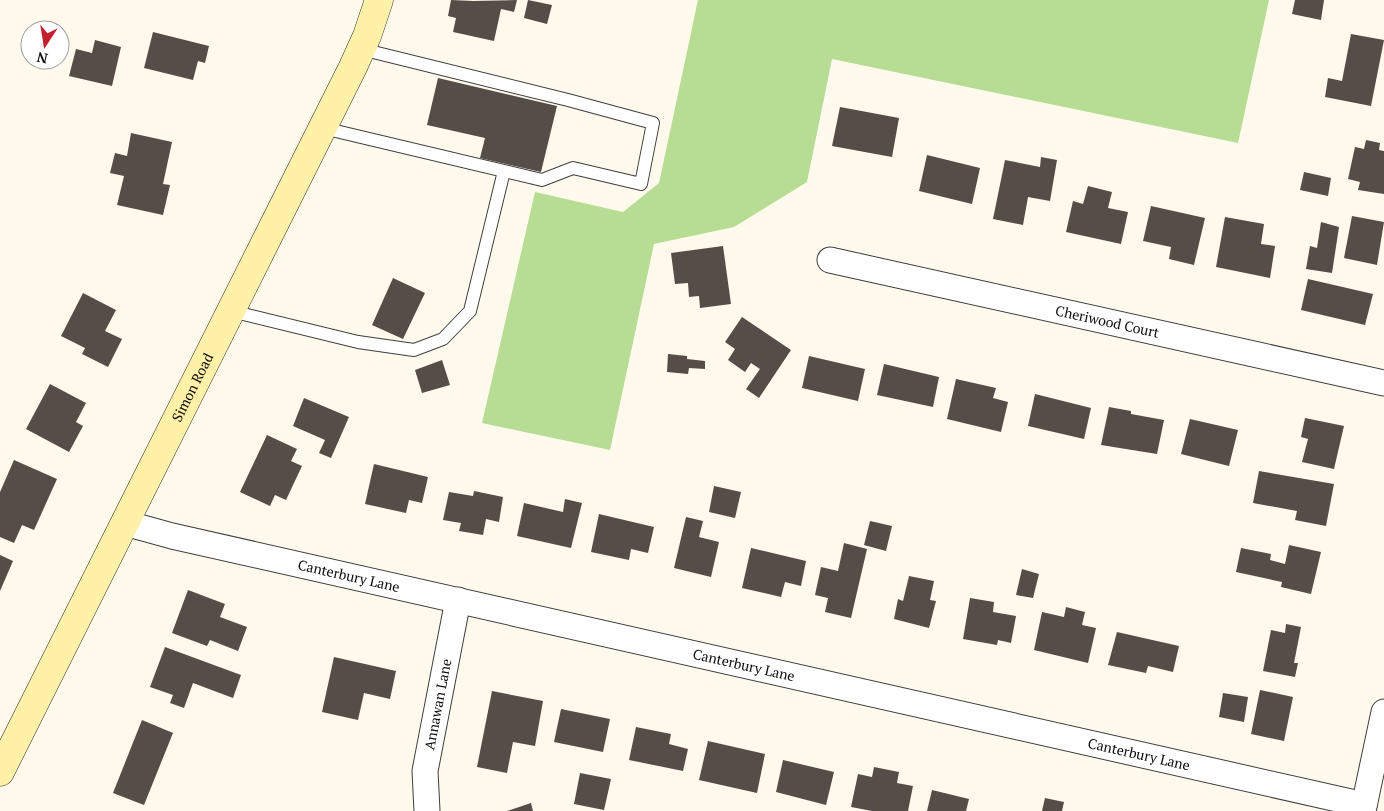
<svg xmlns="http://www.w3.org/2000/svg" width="1384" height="811" viewBox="0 0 1384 811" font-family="'PT Serif',serif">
<rect width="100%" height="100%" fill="#fffaec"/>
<path fill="#b7dc93" d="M698,0h571l-31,143 -406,-84 -25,123 -73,45 -80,17 -44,206 -128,-27 53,-231 88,20 36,-29z"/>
<path fill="#554d48" d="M451,0l22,1 44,-1 -3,12 -13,-3 -7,32 -41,-9 3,-14 -8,-2z
M528,0l24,5 -5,19 -23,-6z
M1295,0h29l-3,20 -29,-6z
M153,32l56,14 -4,17 -7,-2 -5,19 -49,-12z
M1351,34l33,6 -13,66 -46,-9 3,-19 14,3z
M95,40l26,7 -9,39 -43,-10 7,-27 16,4z
M438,78l119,28 -16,66 -61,-14 5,-20 -58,-13z
M840,107l59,11 -7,39 -60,-11z
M131,133l41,9 -9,42 7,1 -7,30 -46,-10 7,-29 -14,-3 5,-20 12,3z
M1366,140l14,3 -1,7 5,1v43l-26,-4 2,-8 -12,-3 7,-32 9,2z
M927,155l53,13 -8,36 -53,-13z
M1041,157l16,3 -7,41 -22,-4 -5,28 -30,-6 12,-59 35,7z
M1304,172l27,6 -3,18 -28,-6z
M1088,186l24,6 -4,16 20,4 -7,32 -55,-12 7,-31 10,3z
M1151,206l54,12 -11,47 -25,-6 2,-12 -28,-6z
M1352,216l32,6 -7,43 -33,-7z
M1225,217l39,7 -3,20 14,2 -5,32 -54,-11z
M1321,222l18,5 -7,46 -26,-4 4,-23 7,2z
M723,246l8,58 -31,4 -1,-12 -10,1 -1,-14 -13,1 -4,-31z
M393,278l32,15 -22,46 -31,-14z
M1308,279l65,15 -8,31 -64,-15z
M83,293l33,17 -11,21 17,8 -14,28 -26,-13 3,-6 -24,-12z
M742,317l49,33 -32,48 -13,-9 14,-20 -9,-6 -6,9 -17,-12 7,-11 -10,-7z
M668,354l19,2v3l18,2v8l-16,-1 -1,6 -21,-2z
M809,356l56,13 -7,32 -56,-13z
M442,360l8,25 -28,8 -7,-23z
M884,364l55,13 -6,30 -56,-12z
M956,379l40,9 -3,10 15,4 -7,30 -54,-13z
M50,384l36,19 -10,19 7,4 -14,26 -43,-23z
M1035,394l56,14 -7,31 -56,-13z
M304,398l45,19 -18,41 -12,-5 6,-13 -32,-14z
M1109,407l22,4v3l33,6 -7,34 -56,-9z
M1305,418l39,8 -10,43 -32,-7 6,-23 -7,-2z
M1190,419l48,11 -9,36 -48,-12z
M267,435l30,14 -6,12 11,5 -16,34 -11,-5 -5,11 -30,-14z
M14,460l43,19 -23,51 -12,-5 -8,18 -14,-6v-45z
M374,464l54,13 -6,26 -13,-3 -3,13 -41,-9z
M1259,471l75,13 -8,42 -31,-6 2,-9 -44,-8z
M714,486l27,6 -6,26 -26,-6z
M474,491l29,6 -4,25 -13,-3 -3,16 -24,-4 2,-8 -18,-3 6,-28 24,4z
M565,499l17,4 -11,45 -54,-12 7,-33 39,9z
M599,514l55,13 -6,26 -17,-4 -2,11 -38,-8z
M686,517l17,4 -4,16 20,5 -8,35 -37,-9z
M870,521l22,5 -6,25 -22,-6z
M844,543l23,6 -16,69 -26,-6 3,-14 -13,-3 6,-28 17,4z
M1289,545l32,7 -10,42 -30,-7 1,-5 -46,-10 5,-24 30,6 -1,6 15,4z
M751,548l55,13 -5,25 -16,-4 -4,15 -39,-9z
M0,555l13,6 -13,30z
M1022,569l17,5 -6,24 -17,-3z
M909,576l25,5 -4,19 6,1 -7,27 -35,-9 4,-20 5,2z
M188,590l37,14 -5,13 27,10 -9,24 -28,-11 -3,6 -35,-13z
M970,598l24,4 -1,10 23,4 -5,27 -13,-3 -1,5 -34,-6z
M1066,607l19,5 -3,13 14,3 -8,35 -54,-13 8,-38 22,5z
M1286,624l15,3 -7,36h4l-3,14 -32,-6 8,-41 14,3z
M1117,632l62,14 -6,26 -25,-6 -2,7 -38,-8z
M165,647l76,28 -8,23 -40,-15 -9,25 -14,-5 3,-8 -23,-8z
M334,657l62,14 -6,28 -26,-6 -6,27 -36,-8z
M1260,690l33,7 -9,44 -33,-7z
M492,691l51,10 -8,45 -22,-4 -6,31 -30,-6z
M1223,693l25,4 -4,25 -25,-5z
M561,709l49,10 -7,33 -49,-10z
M142,720l31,13 -29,72 -31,-12z
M636,727l35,7 -2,10 19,5 -5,22 -54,-11z
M708,741l57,13 -8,39 -58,-13z
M783,760l51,12 -8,33 -50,-13z
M874,767l25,5 -2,11 16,3 -5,25h-36l-21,-4 7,-33 14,3z
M580,773l31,6 -7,31 -30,-6z
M932,790l37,9 -3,12h-39z
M1045,798l19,4 -2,9h-20z
M531,803l2,8h-26z"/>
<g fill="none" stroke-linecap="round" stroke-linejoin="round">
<g stroke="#3f3f3f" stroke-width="14">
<path id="lane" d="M323,128l219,52 31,-12 68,16 12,-61 -85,-23 -207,-51
M231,311l127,31 56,8 29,-11 27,-28 34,-140"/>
</g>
<g stroke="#3f3f3f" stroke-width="27">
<g id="street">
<path id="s1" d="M830,260l554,123"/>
<path id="s2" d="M125,523l47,13 1192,269"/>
<path id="s3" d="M427,811l-2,-40 33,-171"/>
<path d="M1363,811l21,-99"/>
</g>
</g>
<g stroke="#2e2e2e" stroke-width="29">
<g id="secondary">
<path id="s4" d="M0,772l353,-705 14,-31 12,-36"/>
</g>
</g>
<use href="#lane" stroke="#fff" stroke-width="12"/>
<use href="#street" stroke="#fff" stroke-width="25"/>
<use href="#secondary" stroke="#fff1a7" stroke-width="28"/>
</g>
<g text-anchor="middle" stroke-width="5" stroke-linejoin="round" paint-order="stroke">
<g font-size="14" fill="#0c0c0c" stroke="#fff">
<text dy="5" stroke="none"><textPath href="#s1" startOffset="284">Cheriwood Court</textPath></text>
<text dy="5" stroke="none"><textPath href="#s4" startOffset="430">Simon Road</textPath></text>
<text dy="5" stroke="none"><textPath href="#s2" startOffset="230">Canterbury Lane</textPath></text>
<text dy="5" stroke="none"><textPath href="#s2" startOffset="635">Canterbury Lane</textPath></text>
<text dy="5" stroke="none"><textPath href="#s3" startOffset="108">Annawan Lane</textPath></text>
<text dy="5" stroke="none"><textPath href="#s2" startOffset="1040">Canterbury Lane</textPath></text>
</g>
</g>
<g transform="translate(45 45) rotate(192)"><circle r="24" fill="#ffffff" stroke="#9e9e9e"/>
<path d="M0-4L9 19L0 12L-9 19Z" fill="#c21f2f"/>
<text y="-8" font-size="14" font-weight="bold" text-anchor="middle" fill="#0c0c0c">N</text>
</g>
</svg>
